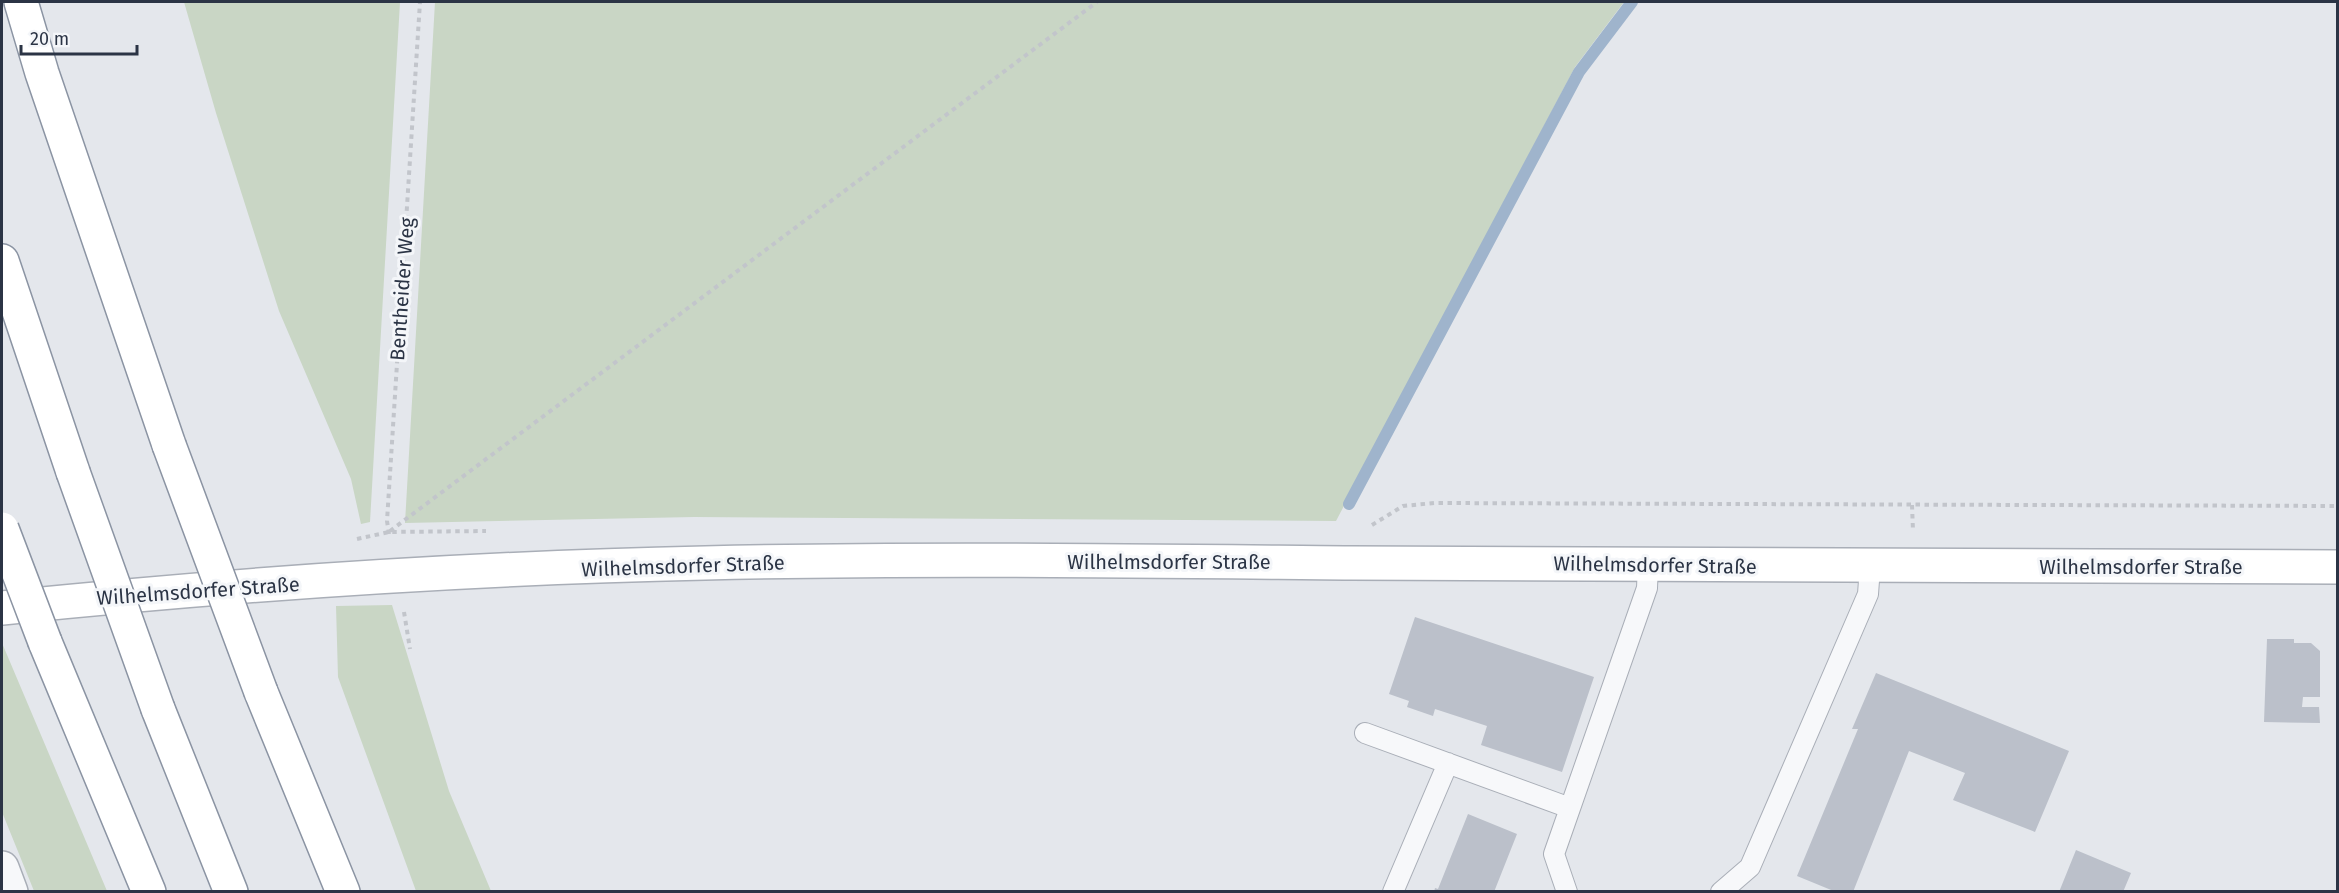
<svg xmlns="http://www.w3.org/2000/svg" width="2339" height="893" viewBox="0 0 2339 893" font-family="'Fira Sans',sans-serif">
<rect width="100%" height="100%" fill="#e4e7ec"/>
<path fill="#c9d6c5" d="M184,2h216l-30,520 -9,2 -10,-45 -72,-168 -63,-198z
M435,2h1189l-49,65 -239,454 -642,-4 -289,6z
M392,605l57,186 42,100h-75l-78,-214 -2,-71z
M2,643l105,248h-73l-32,-79z"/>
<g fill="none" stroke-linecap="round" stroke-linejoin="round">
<path stroke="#9fb4cc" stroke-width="12" d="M1349,504l230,-432 53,-70"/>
</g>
<path fill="#bbc0ca" d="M1415,617l179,60 -32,95 -81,-27 6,-19 -52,-17 -2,7 -26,-9 2,-6 -20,-7z
M2267,639h27v4h17l9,8v46h-17l-1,10h17l1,16 -56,-1z
M1876,673l193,78 -34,81 -82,-32 12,-27 -56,-22 -56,141h-17l-39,-16 61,-147h-6z
M1468,814l49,20 -23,58h-60l1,-4 3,1z
M2076,850l55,23 -8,19h-64z"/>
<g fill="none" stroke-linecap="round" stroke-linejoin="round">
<g stroke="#a9aeb7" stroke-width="22">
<path id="lane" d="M1365,733l205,75
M1393,892l55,-129
M1567,892l-13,-38 93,-266 1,-24
M1721,892l29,-25 118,-273 2,-27"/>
</g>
<g stroke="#a9aeb7" stroke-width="36">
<path id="street" d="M2,868l9,24"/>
</g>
<g stroke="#a9aeb7" stroke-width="36">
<path id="secondary" d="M2,608c233,-24 468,-40 703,-45 215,-5 430,-2 646,0 329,2 658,4 987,4"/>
</g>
<g stroke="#8b94a3" stroke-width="36">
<path id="highway" d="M21,2l21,71 127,372
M2,261l71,211
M45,642l104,250
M261,692l82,200
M158,709l73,183"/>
</g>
<path stroke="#c2c5cb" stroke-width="4" stroke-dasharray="4.5 4.5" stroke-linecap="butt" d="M1912,505l1,26
M1372,525l31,-19 31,-3 904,3
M390,531l707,-529
M389,534l-2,-13 33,-519
M357,539l32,-7 97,-1
M404,612l6,37"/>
<use href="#lane" stroke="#f7f8fa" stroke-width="20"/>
<use href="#street" stroke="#f7f8fa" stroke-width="33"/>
<use href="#secondary" stroke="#fff" stroke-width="33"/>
<use href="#highway" stroke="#fff" stroke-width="33"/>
<g stroke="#8b94a3" stroke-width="36" stroke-linecap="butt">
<path id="highway-bridge" d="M169,445l92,247
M73,472l85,237
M2,529l43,113"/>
</g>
<use href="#highway-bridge" stroke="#fff" stroke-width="33"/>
</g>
<g text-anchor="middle" stroke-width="6" stroke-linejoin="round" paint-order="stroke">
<g font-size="20" fill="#2b3445" stroke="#f4f6f9">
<text transform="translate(402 289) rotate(-86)" y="7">Bentheider Weg</text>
<text x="1169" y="569">Wilhelmsdorfer Straße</text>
<text transform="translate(1655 565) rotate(1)" y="7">Wilhelmsdorfer Straße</text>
<text transform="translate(683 566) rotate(-2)" y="7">Wilhelmsdorfer Straße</text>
<text x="2141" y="574">Wilhelmsdorfer Straße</text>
<text transform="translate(198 591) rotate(-4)" y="7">Wilhelmsdorfer Straße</text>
</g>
</g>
<rect width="2339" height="893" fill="none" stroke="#2b3445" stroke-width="6"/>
<path d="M21 45v9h116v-9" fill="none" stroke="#2b3445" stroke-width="3"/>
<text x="30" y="45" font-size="18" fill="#2b3445" stroke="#f4f6f9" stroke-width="4.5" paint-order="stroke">20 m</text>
</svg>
